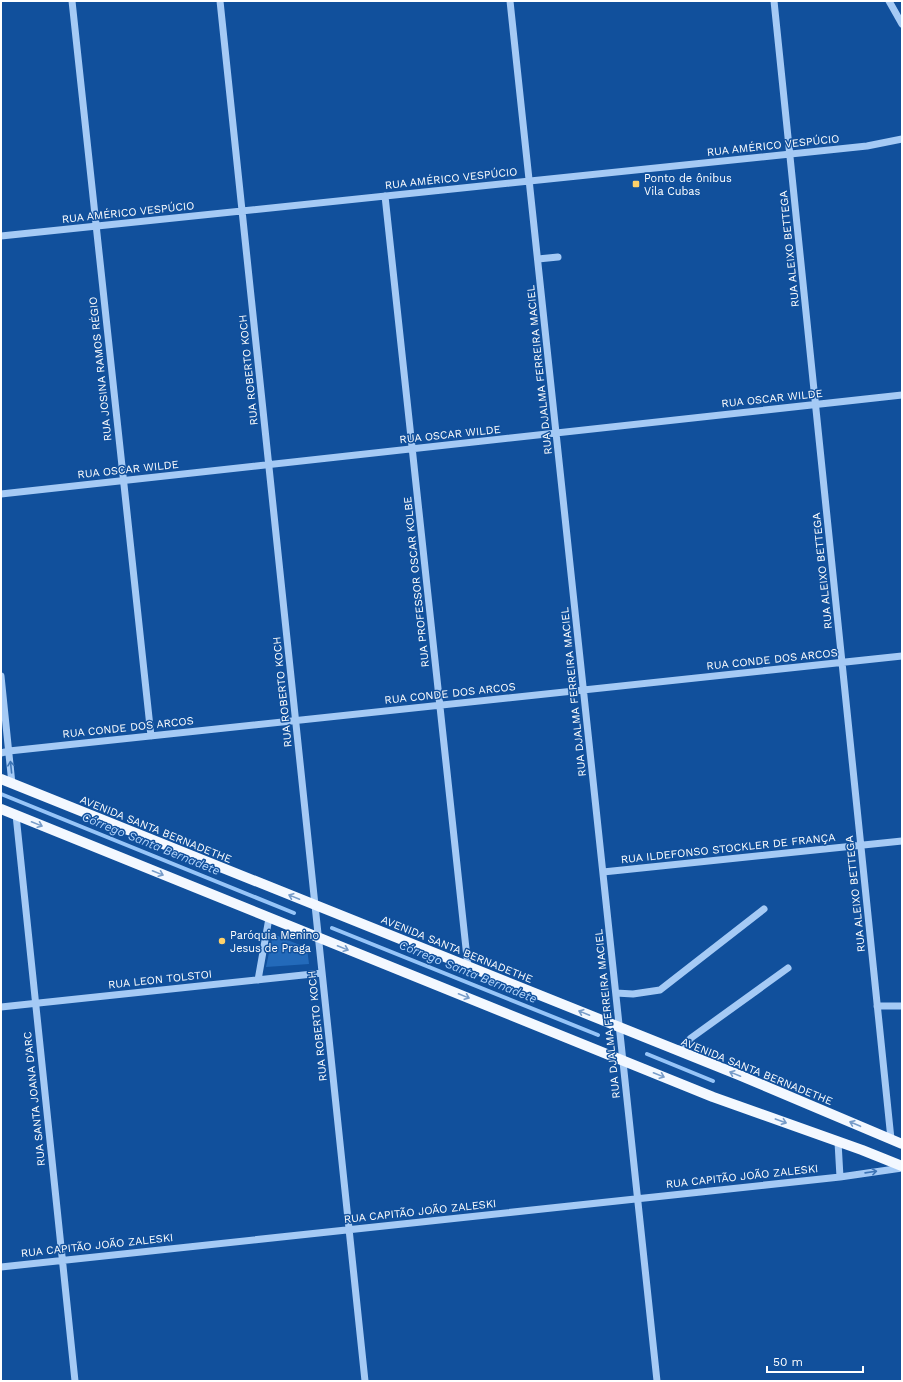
<svg xmlns="http://www.w3.org/2000/svg" width="903" height="1382" viewBox="0 0 903 1382" font-family="'Work Sans',sans-serif">
<rect width="100%" height="100%" fill="#11509c"/>
<path fill="#236aba" d="M273,934l34,14 2,16 -43,3z"/>
<g fill="none" stroke-linecap="round" stroke-linejoin="round">
<path stroke="#97c5f8" stroke-width="4" d="M1,794l293,119
M332,928l266,107
M647,1054l66,27"/>
<path stroke="#a5caf5" stroke-width="7" d="M72,1l79,735
M220,1l145,1380
M510,1l147,1380
M774,1l117,1138
M889,1l13,23
M385,196l83,771
M1,236l866,-90 35,-7
M538,259l20,-2
M1,494l901,-99
M1,676l11,108
M1,753l8,-2 893,-95
M16,815l59,566
M603,872l299,-31
M258,980l11,-62
M616,993l17,1 27,-4 104,-81
M877,1006h25
M1,1007l321,-34
M678,1051l13,-13 97,-70
M838,1142l2,35
M1,1267l839,-90 62,-9"/>
<path stroke="#f3f8ff" stroke-width="10" d="M1,779l738,296 163,69
M1,809l712,288 149,53 40,16"/>
</g>
<defs><path id="oneway-shaft" d="M-6 0H5M1.5-3L5.5 0L1.5 3" fill="none" stroke-width="1.6" stroke-linecap="round" stroke-linejoin="round"/></defs>
<g stroke="#3d75b7">
<use href="#oneway-shaft" transform="translate(11 767) rotate(-96)"/>
<use href="#oneway-shaft" transform="translate(871 1172) rotate(-8)"/>
</g>
<g stroke="#779cc9">
<use href="#oneway-shaft" transform="translate(37 824) rotate(22)"/>
<use href="#oneway-shaft" transform="translate(158 873) rotate(22)"/>
<use href="#oneway-shaft" transform="translate(294 897) rotate(-158)"/>
<use href="#oneway-shaft" transform="translate(343 948) rotate(22)"/>
<use href="#oneway-shaft" transform="translate(464 996) rotate(22)"/>
<use href="#oneway-shaft" transform="translate(584 1013) rotate(-158)"/>
<use href="#oneway-shaft" transform="translate(735 1074) rotate(-158)"/>
<use href="#oneway-shaft" transform="translate(659 1075) rotate(22)"/>
<use href="#oneway-shaft" transform="translate(781 1121) rotate(20)"/>
<use href="#oneway-shaft" transform="translate(855 1124) rotate(-157)"/>
</g>
<g fill="#ffd169" stroke="#11509c" stroke-width="1.5">
<rect x="632" y="180" width="8" height="8" rx="2"/>
<circle cx="222" cy="941" r="4"/>
</g>
<g text-anchor="middle" stroke-width="3" stroke-linejoin="round" paint-order="stroke">
<g font-size="11" fill="#fff" stroke="#11509c">
<text transform="translate(773 145) rotate(-6)" y="4">RUA AMÉRICO VESPÚCIO</text>
<text transform="translate(451 178) rotate(-6)" y="4">RUA AMÉRICO VESPÚCIO</text>
<text transform="translate(128 212) rotate(-6)" y="4">RUA AMÉRICO VESPÚCIO</text>
<text transform="translate(789 249) rotate(-96)" y="4">RUA ALEIXO BETTEGA</text>
<text transform="translate(100 369) rotate(-96)" y="4">RUA JOSINA RAMOS RÉGIO</text>
<text transform="translate(248 370) rotate(-96)" y="4">RUA ROBERTO KOCH</text>
<text transform="translate(539 370) rotate(-96)" y="4">RUA DJALMA FERREIRA MACIEL</text>
<text transform="translate(772 398) rotate(-6)" y="4">RUA OSCAR WILDE</text>
<text transform="translate(450 434) rotate(-6)" y="4">RUA OSCAR WILDE</text>
<text transform="translate(128 469) rotate(-6)" y="4">RUA OSCAR WILDE</text>
<text transform="translate(822 571) rotate(-96)" y="4">RUA ALEIXO BETTEGA</text>
<text transform="translate(416 582) rotate(-96)" y="4">RUA PROFESSOR OSCAR KOLBE</text>
<text transform="translate(772 659) rotate(-6)" y="4">RUA CONDE DOS ARCOS</text>
<text transform="translate(282 692) rotate(-96)" y="4">RUA ROBERTO KOCH</text>
<text transform="translate(573 692) rotate(-96)" y="4">RUA DJALMA FERREIRA MACIEL</text>
<text transform="translate(450 693) rotate(-6)" y="4">RUA CONDE DOS ARCOS</text>
<text transform="translate(128 727) rotate(-6)" y="4">RUA CONDE DOS ARCOS</text>
<text transform="translate(156 829) rotate(22)" y="4">AVENIDA SANTA BERNADETHE</text>
<text transform="translate(728 848) rotate(-6)" y="4">RUA ILDEFONSO STOCKLER DE FRANÇA</text>
<text transform="translate(855 894) rotate(-96)" y="4">RUA ALEIXO BETTEGA</text>
<text transform="translate(457 949) rotate(22)" y="4">AVENIDA SANTA BERNADETHE</text>
<text transform="translate(160 979) rotate(-6)" y="4">RUA LEON TOLSTOI</text>
<text transform="translate(607 1014) rotate(-96)" y="4">RUA DJALMA FERREIRA MACIEL</text>
<text transform="translate(317 1026) rotate(-96)" y="4">RUA ROBERTO KOCH</text>
<text transform="translate(757 1071) rotate(22)" y="4">AVENIDA SANTA BERNADETHE</text>
<text transform="translate(34 1099) rotate(-96)" y="4">RUA SANTA JOANA D'ARC</text>
<text transform="translate(742 1176) rotate(-6)" y="4">RUA CAPITÃO JOÃO ZALESKI</text>
<text transform="translate(420 1211) rotate(-6)" y="4">RUA CAPITÃO JOÃO ZALESKI</text>
<text transform="translate(97 1245) rotate(-6)" y="4">RUA CAPITÃO JOÃO ZALESKI</text>
</g>
<g font-size="11" fill="#fff" stroke="#11509c" text-anchor="start">
<text x="644" y="182">Ponto de ônibus<tspan x="644" dy="13">Vila Cubas</tspan></text>
<text x="230" y="939">Paróquia Menino<tspan x="230" dy="13">Jesus de Praga</tspan></text>
</g>
<g font-size="12" font-style="italic" fill="#b2d4fb" stroke="#11509c">
<text transform="translate(151 844) rotate(22)" y="4">Córrego Santa Bernadete</text>
<text transform="translate(468 972) rotate(22)" y="4">Córrego Santa Bernadete</text>
</g>
</g>
<rect width="903" height="1382" fill="none" stroke="#ffffff" stroke-width="4"/>
<path d="M767 1366v6h96v-6" fill="none" stroke="#ffffff" stroke-width="2"/>
<text x="773" y="1366" font-size="12" fill="#ffffff" stroke="#11509c" stroke-width="3" paint-order="stroke">50 m</text>
</svg>
